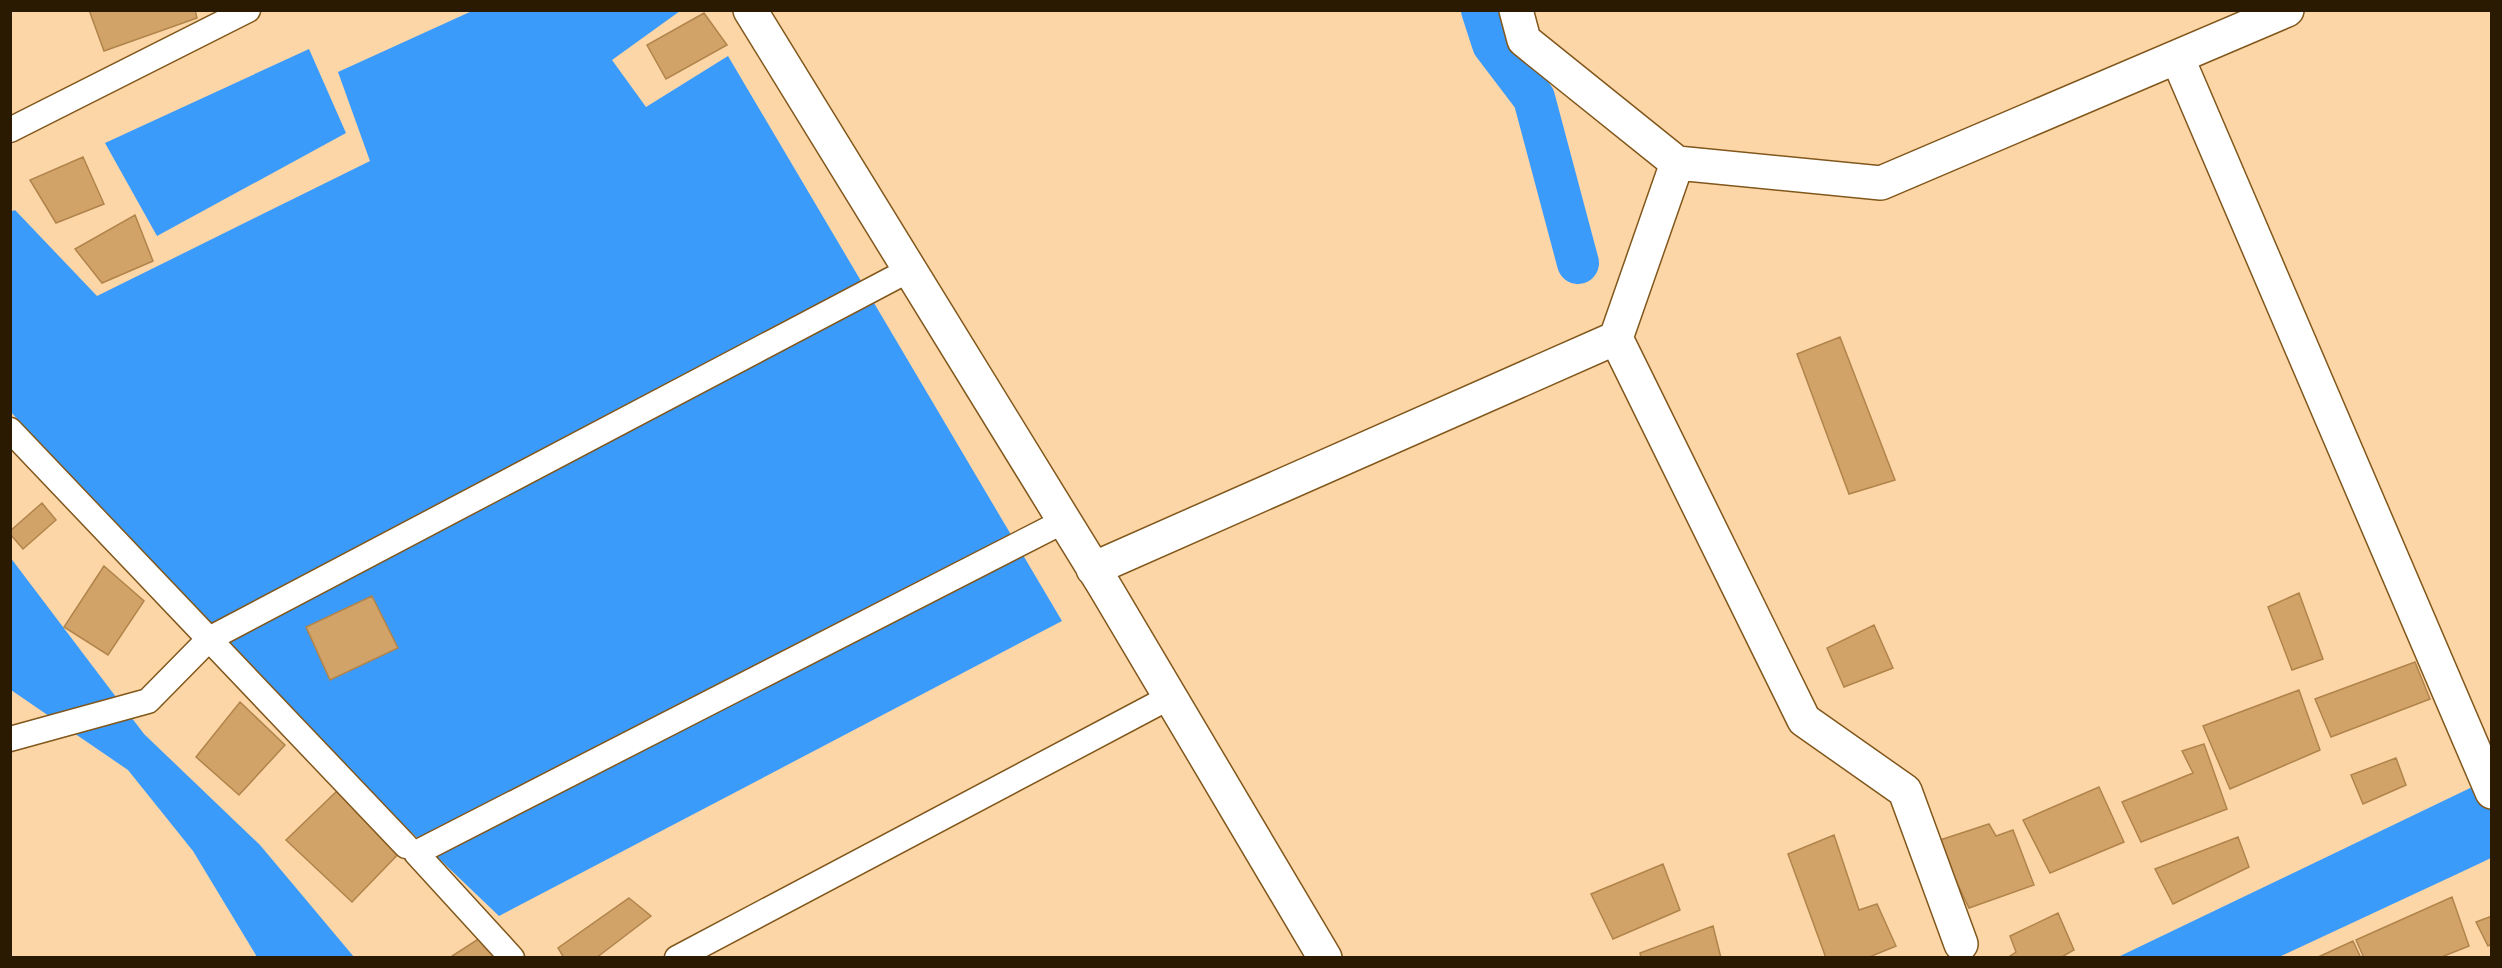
<svg xmlns="http://www.w3.org/2000/svg" width="2502" height="968" viewBox="0 0 2502 968" font-family="Roboto,sans-serif">
<rect width="100%" height="100%" fill="#fcd6a7"/>
<path fill="#3b9bfb" d="M472,11h208l-68,49 34,47 82,-51 334,565 -563,295 -290,-277 -198,-227 -1,-200 5,-2 82,86 273,-135 -32,-89z
M309,49l37,84 -189,103 -52,-93z
M10,557l134,177 116,111 94,112h-97l-64,-106 -65,-81 -117,-80z
M2491,778v80l-21,10 -191,89 -163,1z"/>
<g fill="none" stroke-linecap="round" stroke-linejoin="round">
<path stroke="#3b9bfb" stroke-width="42" d="M1482,10l11,34 41,54 44,165"/>
</g>
<path fill="#d1a369" stroke="#b1844b" stroke-width="1.5" d="M89,10h106l2,8 -93,33z
M704,13l23,32 -61,34 -19,-34z
M83,157l21,47 -48,19 -26,-43z
M135,215l18,46 -51,22 -27,-34z
M1840,337l55,143 -46,14 -52,-140z
M42,503l14,17 -33,29 -13,-15v-3z
M104,566l40,35 -36,54 -44,-28z
M2299,593l24,66 -31,11 -24,-63z
M372,596l26,52 -68,32 -24,-53z
M1874,625l19,43 -49,19 -17,-39z
M2415,662l15,37 -99,38 -16,-38z
M2299,690l21,60 -90,39 -27,-63z
M240,702l45,43 -46,50 -43,-38z
M2204,744l23,65 -86,33 -19,-40 71,-29 -11,-22z
M2396,758l10,27 -43,19 -12,-29z
M2099,787l25,55 -74,31 -27,-53z
M338,790l68,56 -54,56 -66,-62z
M1989,824l7,12 17,-6 21,55 -65,23 -32,-67z
M1834,835l25,75 18,-6 19,42 -29,12h-41l-38,-104z
M2238,837l11,30 -76,37 -18,-35z
M1663,864l17,46 -67,29 -22,-45z
M2452,897l17,49 -30,12h-75l-8,-18z
M629,898l22,18 -55,42h-32l-6,-10z
M2058,913l16,37 -14,8h-53l9,-6 -6,-16z
M2492,916v28l-4,2 -12,-24z
M1713,926l8,32h-80l-1,-5z
M483,936l18,22h-52z
M2353,941l8,17h-45z"/>
<g fill="none" stroke-linecap="round" stroke-linejoin="round">
<g stroke="#81571b" stroke-width="27">
<path id="lane" d="M10,130l238,-120
M10,430l396,416
M10,739l138,-38 61,-62 700,-369
M512,958l-96,-105 648,-332
M677,958l493,-261"/>
</g>
<g stroke="#81571b" stroke-width="36">
<path id="street" d="M750,10l355,577 220,371
M1516,10l8,30 153,123 204,20 406,-173
M2178,59l314,733
M1616,338l188,382 101,71 56,153
M1093,569l523,-231 61,-175"/>
</g>
<use href="#lane" stroke="#fff" stroke-width="24"/>
<use href="#street" stroke="#fff" stroke-width="33"/>
</g>
<rect width="2502" height="968" fill="none" stroke="#2b1a02" stroke-width="24"/>
</svg>
